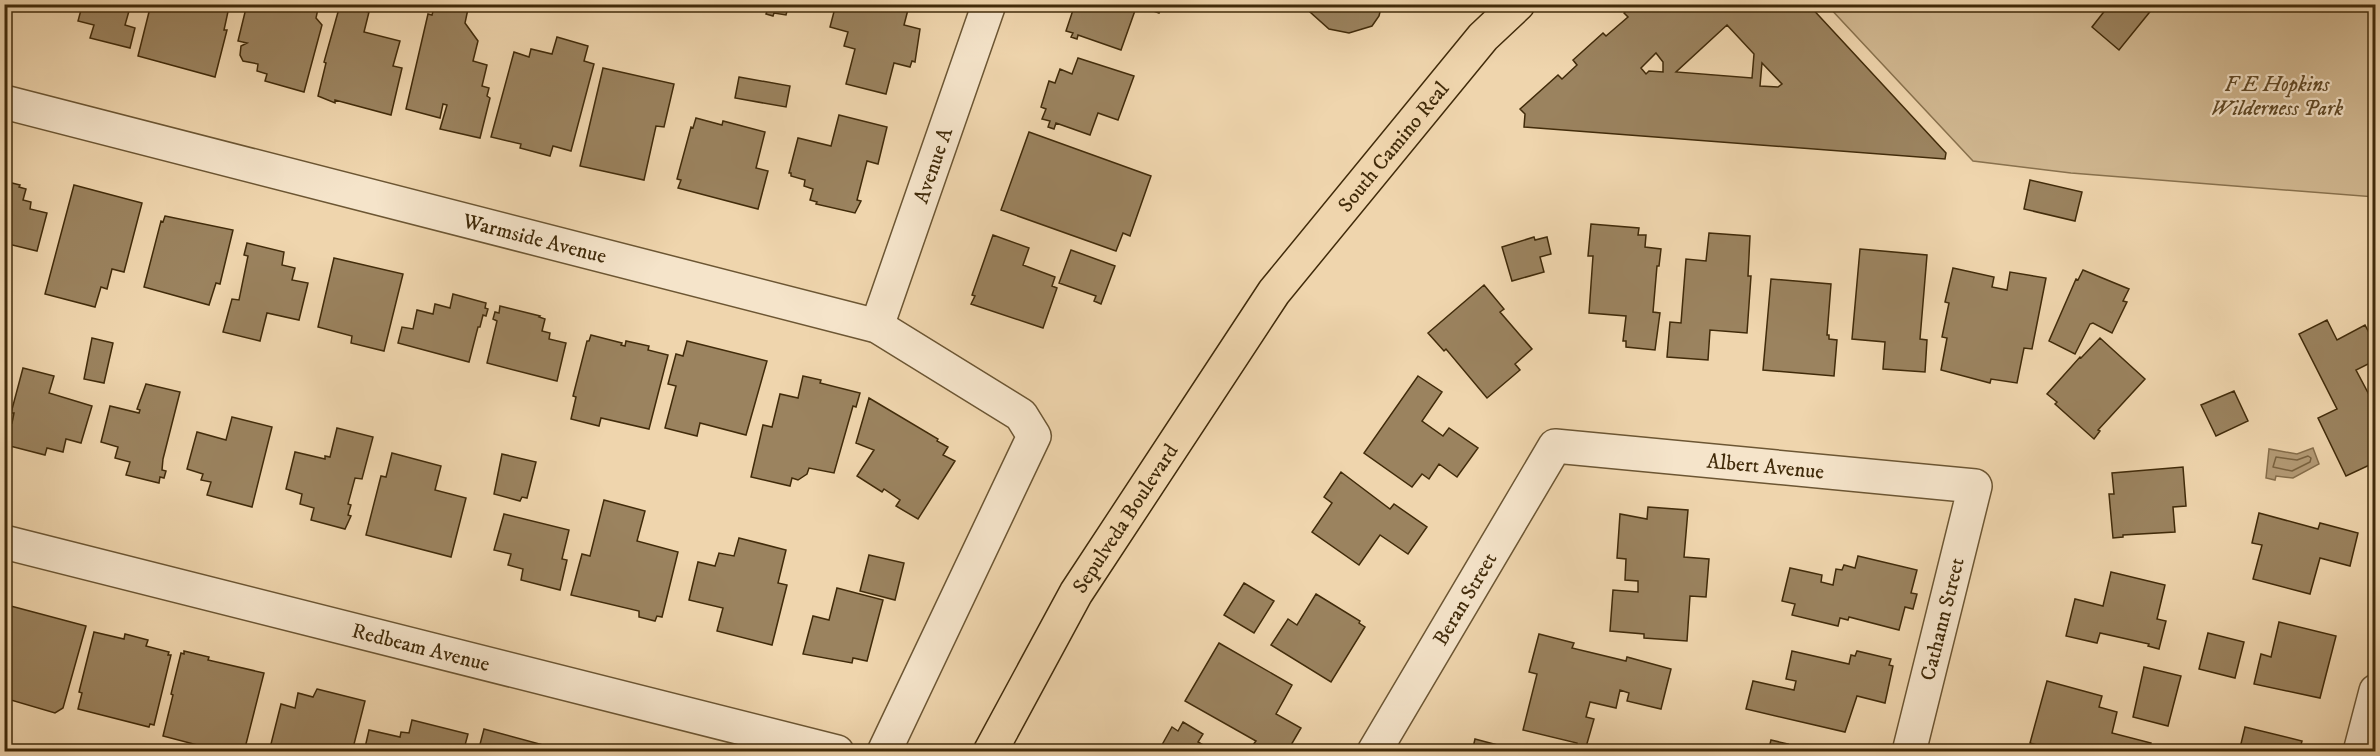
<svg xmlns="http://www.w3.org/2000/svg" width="2380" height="756" viewBox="0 0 2380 756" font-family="'IM FELL DW Pica',serif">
<rect width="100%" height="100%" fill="#efd5ad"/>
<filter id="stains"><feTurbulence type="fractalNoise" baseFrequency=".00333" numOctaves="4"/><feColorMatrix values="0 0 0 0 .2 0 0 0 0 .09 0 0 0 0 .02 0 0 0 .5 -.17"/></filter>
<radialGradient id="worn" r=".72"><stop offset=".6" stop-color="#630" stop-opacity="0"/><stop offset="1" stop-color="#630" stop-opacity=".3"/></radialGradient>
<path fill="#d1b891" stroke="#89724e" stroke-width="1.5" d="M1827,5h548v192l-304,-24 -98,-12z"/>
<path fill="#b49b76" stroke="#866e4b" stroke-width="1.5" d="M2313,448l6,16 -26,14 -17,-2 -1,4 -9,-2 3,-29 28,5z"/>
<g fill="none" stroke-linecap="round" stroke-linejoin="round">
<path stroke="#7a6340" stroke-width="1.5" d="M2308,456l3,2 -1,4 -18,9 -19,-4 3,-10 21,3z"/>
</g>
<path fill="#9b835f" stroke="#412b0a" stroke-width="1.5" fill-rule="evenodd" d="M65,4h66l-6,21 10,3 -5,20 -40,-10 4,-13 -16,-4 3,-11 -16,-4z
M156,4h65l8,3 -5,23h3l-12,47 -77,-21 12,-48 5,1z
M247,4h72l-3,14 6,7 -18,67 -39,-11 2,-7 -10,-3 1,-7 -15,-3 -3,-6 1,-9 6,-3 -9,-2z
M435,4h17l16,5 -3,14 13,18 -5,20 14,4 -5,21 7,2 -2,8 3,2 -10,40 -40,-9 7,-24 -4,-1 -3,14 -34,-9 22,-95 4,1z
M789,4l-3,11 -12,-2 -1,3 -7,-2 1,-3 -26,-6z
M836,4h71l2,2 -5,19 16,4 -5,33 -3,-1 -2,6 -16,-4 -8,31 -40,-10 9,-35 -11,-3 4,-14 -18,-5z
M1075,4h88l-4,9 -22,-8 -16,45 -43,-15 -1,4 -6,-2 2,-4 -7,-2z
M1301,4h81l-3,12 -7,10 -23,7 -20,-4z
M1633,4h175l138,149 -1,6 -421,-32 1,-13 -5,-5 38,-34 4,4 15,-14 -4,-5 30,-27 3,3 22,-19 -4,-4zM1727,25l27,29 -2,24 -76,-6zM1656,53l7,9v10l-14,-1 -3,3 -5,-6zM1762,63l20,21 -4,3 -18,-1z
M2110,4h39l4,4 -34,42 -27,-23z
M340,5l29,7 -5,20 36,9 -7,25 9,2 -11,47 -56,-15v3l-17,-7 8,-33 -2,-1z
M557,37l31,9 -4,15 10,3 -23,87 -18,-5 -3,10 -30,-8 1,-4 -30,-7 23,-85 15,5 2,-8 21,5z
M1078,58l56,18 -16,44 -20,-7 -8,22 -34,-12 -2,6 -6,-2 2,-6 -8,-2 4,-10 -5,-2 8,-26 6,2 5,-14 12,5z
M603,68l71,16 -10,43 -8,-1 -12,54 -64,-14z
M739,77l51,9 -4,21 -51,-9z
M839,115l48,12 -9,37 -11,-3 -10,39 4,1 -6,12 -39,-9 1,-2 -7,-2 3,-11 -9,-3 1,-6 -14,-4v-3h-2l9,-35 33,8z
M696,118l26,7 1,-4 42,11 -9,36 12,3 -10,38 -80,-21 3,-8 -4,-1 14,-52 2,1z
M1029,132l122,44 -21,60 -7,-3 -7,18 -115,-41z
M2030,180l52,12 -7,29 -51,-12z
M4,181l16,4 -1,2 7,2 -3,11 8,2 -1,7 17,4 -10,38 -33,-8z
M74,185l68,18 -18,69 -12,-3 -5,20 -6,-2 -6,20 -50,-13z
M165,216l68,14 -13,54 -4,-1 -7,22 -65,-18 17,-66 2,1z
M1591,224l48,4 -1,7h8l-1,12 16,2 -2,17h-2l-4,46 7,1 -5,37 -29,-3v-6h-3l3,-25 -37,-3 4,-57h-5z
M1709,233l41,3 -2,40h3l-4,57 -37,-3 -2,30 -41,-3 3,-35 11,1 5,-64 20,2z
M993,235l36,13 -6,17 32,12 -3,9 5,2 -14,40 -72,-24 4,-8 -3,-1z
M1534,237l1,3 12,-3 4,17 -11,3 4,15 -32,9 -10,-34z
M247,243l37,9 -2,13 13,3 -3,12 16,3 -9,37 -32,-7 -7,28 -37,-9 9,-33 7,1 9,-44 -4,-1z
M1860,249l67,6 -7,84 7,1 -2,32 -42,-3 2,-27 -33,-3z
M1071,250l44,16 -14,38 -7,-3 2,-5 -37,-13z
M334,258l69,16 -19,77 -33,-8 1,-7 -34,-9z
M1953,268l41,9 -2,10 15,3 3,-18 36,6 -14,71 -8,-1 -7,35 -26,-4 -1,4 -49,-13 6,-32 -5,-1 7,-34 -4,-1z
M2083,270l46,19 -6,12 4,1 -15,31 -19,-10 -3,1 -15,30 -26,-13 27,-62 2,1z
M1771,279l60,5 -4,51h2v4l8,1 -3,36 -71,-6z
M1484,285l20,24 -4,3 32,37 -17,15 5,6 -33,28 -41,-49 -2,2 -16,-18z
M453,294l33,9 -1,5 3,1 -2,7 -3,-1 -3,12h-2l-9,35 -71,-19 4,-16 11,2 4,-19 16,4 2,-10 15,4z
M500,306l40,10 -1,1 6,2 -3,12 8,2 -1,6 17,4 -9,38 -70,-18 10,-42 -4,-2 2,-7 4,1z
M2327,320l10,20 28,-15 11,21v14l-20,10 17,32 3,-1v61l-30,14 -28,-58 19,-9 -38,-75z
M591,335l31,8 -1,2 4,1 1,-5 23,5 -1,4 20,5 -19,74 -48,-11 -2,8 -28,-7 5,-22 -3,-1 14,-55h2z
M92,338l21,5 -9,40 -20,-4z
M2100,338l45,41 -47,51 2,1 -6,8 -39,-35 2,-2 -10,-8 33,-37 1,1z
M687,341l80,20 -21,74 -46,-12 -3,13 -32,-8 11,-42 -8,-2 8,-30 7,2z
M23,368l31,8 -5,17 43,13 -11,37 -15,-4 -3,13 -16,-4 -2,7 -39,-10 4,-15 -3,-1 1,-7 4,1 2,-10h-3z
M803,376l18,4 -1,3 40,10 -4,14 -3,-1 -19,67 -25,-5 -2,6 -9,6 -6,-2 -2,8 -39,-9 12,-52 9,2 8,-33 18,4z
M1418,376l24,16 -20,29 21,15 6,-8 29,20 -21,29 -18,-13 -10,15 -7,-5 -10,13 -48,-34z
M146,384l34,8 -17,67 -1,11 4,1 -2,7 -4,-1 -1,6 -33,-8 4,-13 -15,-4 3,-11 -17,-5 9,-36 29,7 1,-3 -3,-1z
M2234,391l14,30 -32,15 -15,-31z
M869,398l69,41 -1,2 11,6 -5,8 12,6 -37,58 -22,-13 4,-6 -16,-11 -2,3 -25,-16 17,-26 -18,-7z
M232,417l40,10 -20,80 -45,-12 4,-13 -10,-2 2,-6 -16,-5 10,-37 29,8z
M337,428l36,9 -11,42 -7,-1 -7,26 3,1 -3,10 3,1 -6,13 -34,-9 3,-12 -14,-4 2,-10 -16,-5 9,-37 30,7v-3l5,1z
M392,453l49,13 -6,24 31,8 -15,59 -85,-22 15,-59 5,1z
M502,454l34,8 -9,36 -5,-1 -2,4 -26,-7z
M2183,467l3,39 -13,1 2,25 -52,3v2l-10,1 -4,-44h5l-2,-21z
M1341,472l49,37 4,-5 33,23 -19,27 -28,-19 -21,30 -47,-33 20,-29 -8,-6z
M604,500l41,11 -8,30 41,11 -16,65 -5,-1 -2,5 -16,-4v-6l-68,-16 11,-41 8,2z
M1648,507l40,3 -4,47 25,2 -3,38 -16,-1 -3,45 -43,-3v-4l-34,-3 3,-41 25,2v-11l-13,-1 1,-21 -9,-1 3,-44 27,5z
M2259,513l59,16 2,-6 38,10 -8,33 -30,-8 -10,36 -57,-15 9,-34 -10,-2z
M504,514l65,16 -7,29 5,1 -7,30 -39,-10 2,-11 -15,-4 3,-11 -17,-4z
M739,538l47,12 -8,33 9,2 -15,60 -55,-14 6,-23 -34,-8 9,-38 17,4 4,-13 15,3z
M869,555l35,8 -9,37 -35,-9z
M1858,556l59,14 -6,23 6,1 -4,15 -8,-2 -6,23 -50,-13 -1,3 -8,-2 -2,8 -46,-11 3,-11 -13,-3 8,-33 32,7 -1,7 12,3 3,-16 6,1 2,-5 11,3z
M2111,572l54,13 -8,34 9,2 -7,28 -11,-3 1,-2 -49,-11 -3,10 -31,-7 9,-37 28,7z
M1244,583l30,18 -20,32 -30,-18z
M837,588l46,12 -16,61 -14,-3 -1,5 -49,-9 10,-38 16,4z
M1316,594l44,27 -1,2 6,4 -34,55 -60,-37 17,-26 9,6z
M7,605l79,21 -23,82 -8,5 -51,-15v-82z
M2279,622l57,14 -16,62 -66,-14 7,-30 10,3z
M94,632l30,7 1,-5 23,6 -2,6 23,6 -1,3h3l-17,70 -4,-1 -1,3 -71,-18 4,-16 -3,-1z
M2208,633l36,9 -9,36 -36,-9z
M1539,634l35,9 -2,5 54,13 1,-4 44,12 -10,40 -34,-8 2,-8 -9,-3 -4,18 -26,-6 -4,15 8,2 -8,28 -9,-2v-2l-54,-13 14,-56 -8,-2z
M1219,643l73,42 -16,29 25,14 -14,24h-25l-10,-6 4,-5 -71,-40z
M184,651l25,6 -1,3 56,13 -20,79h-20l-61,-16 10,-41 -2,-1 10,-41 3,1z
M1792,651l57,13 2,-9 4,1 2,-5 34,8 -2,6 4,1 -8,37 -28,-7 -12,36 -99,-23 7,-28 41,9 2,-9 -10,-2z
M2144,667l37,9 -13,50 -35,-9z
M2047,681l55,15 -3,11 18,5 -5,21 39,10 -2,9h-89l-30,-9z
M317,689l48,12 -13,51h-83l12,-48 14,4 3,-15 15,4z
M412,720l56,14 -4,15 -2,3h-98l5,-22 31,7 1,-5 8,1z
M1183,722l20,12 -5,8 17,10h-57l14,-25 6,4z
M2245,727l57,14 -3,11h-60z
M484,729l85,23h-91z
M1475,739l49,13h-52z
M1771,740l17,4 -1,2 22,6h-41z"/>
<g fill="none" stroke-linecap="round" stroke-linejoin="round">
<g stroke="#6c5633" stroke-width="36">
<g id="minor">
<path id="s1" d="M4,102l873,224 144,89 13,21 -150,316"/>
<path id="s2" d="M877,326l112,-322"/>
<path id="s3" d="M4,542l833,210"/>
<path id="s4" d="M1374,752l181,-306 420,40 -66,266"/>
<path d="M2360,752l16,-61"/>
</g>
</g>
<g stroke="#412b0a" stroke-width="36">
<g id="major">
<path id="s5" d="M990,752l86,-159 198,-301 209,-255 35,-33"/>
</g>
</g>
<use href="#minor" stroke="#f5e4ca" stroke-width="33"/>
<use href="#major" stroke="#efd5ad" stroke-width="33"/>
</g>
<g text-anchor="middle" stroke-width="4.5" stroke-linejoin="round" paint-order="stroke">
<g font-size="21" font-style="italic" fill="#5e4725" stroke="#f5e4ca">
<text x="2277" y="91">F E Hopkins<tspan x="2277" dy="24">Wilderness Park</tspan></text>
</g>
<g font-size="21" fill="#412b0a" stroke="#f5e4ca">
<text dy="7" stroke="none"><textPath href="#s5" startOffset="729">South Camino Real</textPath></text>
<text dy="7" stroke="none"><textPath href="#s2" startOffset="170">Avenue A</textPath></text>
<text dy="7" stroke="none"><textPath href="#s1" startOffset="548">Warmside Avenue</textPath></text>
<text dy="7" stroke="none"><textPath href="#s4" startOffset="567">Albert Avenue</textPath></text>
<text dy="7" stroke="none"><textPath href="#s5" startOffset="270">Sepulveda Boulevard</textPath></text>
<text dy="7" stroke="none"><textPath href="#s4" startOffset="178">Beran Street</textPath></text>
<text transform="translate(1942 619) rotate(-76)" y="7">Cathann Street</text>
<text dy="7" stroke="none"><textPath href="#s3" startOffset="430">Redbeam Avenue</textPath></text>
</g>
</g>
<rect width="2380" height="756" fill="none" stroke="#efd5ad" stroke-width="24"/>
<rect x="6" y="6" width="2368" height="744" fill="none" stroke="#412b0a" stroke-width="3"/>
<rect x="12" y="12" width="2356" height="732" fill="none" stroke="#412b0a" stroke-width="1.5"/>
<rect width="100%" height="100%" filter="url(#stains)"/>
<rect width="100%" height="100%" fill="url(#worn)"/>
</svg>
